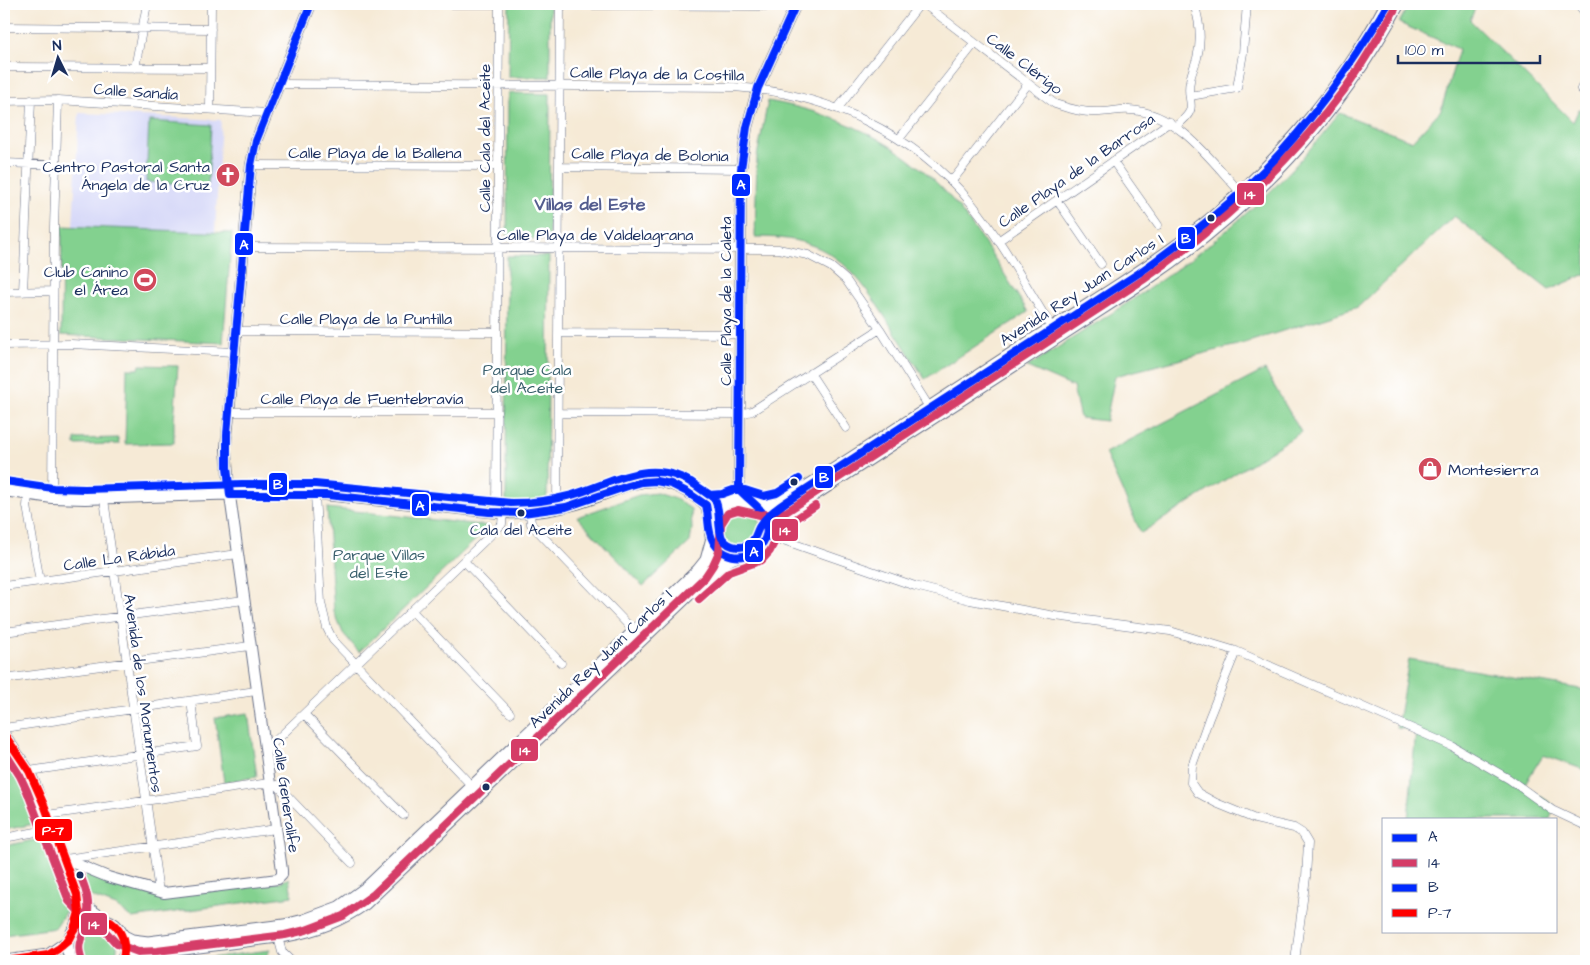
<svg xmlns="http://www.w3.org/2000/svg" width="1590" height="965" viewBox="0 0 1590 965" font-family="'Architects Daughter',sans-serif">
<rect width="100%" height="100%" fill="#fff"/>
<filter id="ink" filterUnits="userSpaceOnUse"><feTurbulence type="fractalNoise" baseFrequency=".02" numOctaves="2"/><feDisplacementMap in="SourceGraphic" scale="10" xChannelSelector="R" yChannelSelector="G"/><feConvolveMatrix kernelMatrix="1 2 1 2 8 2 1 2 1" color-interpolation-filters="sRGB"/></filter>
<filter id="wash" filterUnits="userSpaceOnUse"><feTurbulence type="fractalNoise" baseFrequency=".0096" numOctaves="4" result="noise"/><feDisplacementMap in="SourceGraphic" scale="20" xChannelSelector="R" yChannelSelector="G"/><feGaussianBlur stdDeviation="1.12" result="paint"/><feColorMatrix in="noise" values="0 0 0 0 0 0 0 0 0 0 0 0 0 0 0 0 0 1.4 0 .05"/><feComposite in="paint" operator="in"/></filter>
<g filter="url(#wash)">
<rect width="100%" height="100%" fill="#f6ead6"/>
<path fill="#d6d8f8" d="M79,113l142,7 -6,113 -142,-7z"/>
<path fill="#83d18f" stroke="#4f8076" d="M509,4h41v73h-42z
M1409,4h68l-7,16 103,102 6,-13 7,3v162l-37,16 -95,-74 -96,91 -113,36 -130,33 -9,45 -26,-3 -7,-31 -46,-20c77,-49 156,-96 223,-157 34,-29 62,-63 90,-97l72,28 29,-31 18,-61 -60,-26z
M508,93l42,1 -1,145h-42z
M768,101c77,13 151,50 197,115 23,30 43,64 63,96l-103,67c-12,-19 -24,-37 -36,-56 -21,-32 -42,-67 -81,-79 -17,-6 -36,-7 -53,-7l2,-81z
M149,121l62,4 -3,60 -62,-3z
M62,226l170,7 -9,110 -162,-8z
M507,256h42l-2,245 -41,3z
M140,365l38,1 -4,55v22l-49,1 2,-75h12z
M1265,370l36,62 -160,101 -36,-80z
M118,438l1,6 -44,1v-6z
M657,493l19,6 15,10 1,20 -2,13 -47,44 -66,-69 62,-22z
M718 528a21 21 0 1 1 42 0a21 21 0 1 1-42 0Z
M327,508l163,18 -131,126 -16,-19 -9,-21z
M1409,659l177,31v66l-1,14 -42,-15 -19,30 31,21 -5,13h-142l8,-89 -19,-2z
M248,713l9,64 -33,5 -9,-64z
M11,764l14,24 10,26 -3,1 2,9 -30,6v-65z
M44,838l25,68 -14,22 -51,7v-89z
M83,872l76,25 122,-15 8,-4 3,18 -160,22 -16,-12 -24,-9 -4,-4 -6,-18z
M95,926c19,2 29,19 17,35h-32c-9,-15 -3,-31 15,-35z
M270,950l-4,6 -41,5 -31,-1z"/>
</g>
<g filter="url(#ink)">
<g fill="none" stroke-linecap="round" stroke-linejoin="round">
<g stroke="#687088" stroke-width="9">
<path id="street" d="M369,4h130
M924,4l131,100c15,5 29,9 45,8 10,0 20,-3 30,-2 47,2 81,50 110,82
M1578,4l8,10
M560,5l235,1
M4,27l207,2
M4,67l206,1
M135,68l12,-64
M1586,78l-5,11 5,4
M279,84l455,3c92,6 179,45 238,117 30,37 54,82 80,124
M1190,96l47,-8 6,-35 4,-49
M4,101l54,-1 209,13
M838,108l82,-104
M210,109l1,-105
M1176,126c26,-20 9,-22 14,-45 1,-8 5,-15 7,-23 5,-18 3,-36 -3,-54
M899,139l76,-96
M1113,161l45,64
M4,163l52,2
M251,165l247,1
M559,167l182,2
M952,181l76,-97
M1057,200l44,64
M998,241l172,-119
M244,247l534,2 30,6 23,12 15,13 34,49 49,78
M4,292l49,-1
M23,292l8,-192
M236,331l261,1
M558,333l181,1
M4,345l67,-1 163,8
M810,373l36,55
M228,412h269
M558,413l182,1 12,-3 128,-82
M315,494l6,109 6,25 6,12 139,146
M28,495l-1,11 13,76
M52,498l2,-271 4,-127
M104,499l55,393
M557,509l3,-505
M496,513l3,-509
M530,513l1,11 103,107
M770,524l13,16 132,46 55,14 85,16 115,15 66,20 216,95 57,33 43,31 34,16
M762,546l21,-6
M464,561l97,102
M4,586l234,-32
M412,611l98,102
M4,632l240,-32
M1236,651l-27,67 -17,48 -1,17 7,10 18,10 39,16 39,9 8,5 6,10 -2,34 -11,84
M4,679l246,-33
M304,714l99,101
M4,728l252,-37
M265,751l237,-227 1,-11
M4,760l16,-3
M29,771l168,-25 -6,-45
M270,786l7,-1 75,78
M47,815l222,-32
M4,838l48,-9
M65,859l211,-30
M278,937l4,15 9,9"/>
</g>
<g stroke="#687088" stroke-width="12">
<path id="secondary" d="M4,491l48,7 33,1 157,-5h73l174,18c30,3 60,0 88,-8 56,-17 75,-42 129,1l4,20
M729,502l10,-13 2,-320 6,-42 11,-39 38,-84
M4,734l25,37 7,16 41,108 13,14 15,10
M64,859l44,18 56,16 114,-14 4,-4v-5l-53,-381 -3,-41 25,-283 5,-24 55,-137
M74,929l5,-17 -2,-17"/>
</g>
<g stroke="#687088" stroke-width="13">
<path id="primary" d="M767,533l24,-23 354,-229c108,-73 192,-162 254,-277
M736,557c-6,-1 -12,-3 -17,-7 -15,-14 -10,-41 9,-48 13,-5 22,2 34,4 7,0 13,-2 19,-3 83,-53 166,-107 248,-161 53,-34 107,-66 156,-103 82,-63 153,-144 201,-235
M122,935l10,5 16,2 136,-17 20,-5 35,-13 28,-20 331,-317 8,-10 6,-22
M6,961l42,-6 20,-14
M71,961c-16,-37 34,-60 52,-26 4,8 3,18 -1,26
M125,961l19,-7 142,-18c29,-5 55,-15 79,-32l349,-333c7,-6 14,-12 23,-14 6,-1 10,-1 16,-4 21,-11 16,-35 1,-49"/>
</g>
<use href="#street" stroke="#fff" stroke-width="8"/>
<use href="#secondary" stroke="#fff" stroke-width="10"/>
<use href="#primary" stroke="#fff" stroke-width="11"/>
<g stroke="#fff" stroke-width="11">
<path id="bus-1" d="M230,495h97l162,17 34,1 43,-6 62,-21 14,-4 14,-1 15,3 16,8 19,13c3,12 1,27 8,38 19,29 63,7 51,-26 -3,-9 -19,-19 -26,-28l2,-320 6,-42 11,-39 38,-84
M230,495l-3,-28v-33l24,-269 5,-24 55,-137"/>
</g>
<g stroke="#fff" stroke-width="11">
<path id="bus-2" d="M699,599l30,-27 33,-12 8,-9 6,-12 21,-21 18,-12
M4,751l16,25 7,15 42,110 15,16 22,15 11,12 21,8 19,-1 128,-16 21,-5 37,-14 31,-22 331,-317 8,-12 6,-13 2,-28 7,-11 10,-3 22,5 26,-3 357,-232c77,-54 145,-115 201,-190 19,-26 35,-54 51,-81
M80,875c7,16 11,31 6,48 -3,13 -10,21 -5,35"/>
</g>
<g stroke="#fff" stroke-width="11">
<path id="bus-3" d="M5,481l48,7 32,1 157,-5h73l196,19c21,0 42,-3 61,-8 44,-13 80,-40 125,-9 5,4 14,8 18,14 6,11 2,26 7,38 7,10 22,13 31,2 4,-5 4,-12 9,-17 6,-8 15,-15 24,-21l353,-229c39,-28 76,-56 110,-88 56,-53 100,-115 139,-181
M691,482l18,13 13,-1 11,-4h12l19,6 13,-3 22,-14"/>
</g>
<g stroke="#fff" stroke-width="11">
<path id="bus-4" d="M4,734l25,37 16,36 32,88 2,17 -5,17 -6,12 -10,8 -10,6 -42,6
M62,946c8,-8 12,-22 23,-26 27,-10 46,17 37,41"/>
</g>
<use href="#bus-1" stroke="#002aff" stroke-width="8"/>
<use href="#bus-2" stroke="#d53c67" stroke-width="8"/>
<use href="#bus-3" stroke="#002aff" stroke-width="8"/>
<use href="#bus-4" stroke="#f00" stroke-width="8"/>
</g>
</g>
<defs>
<g id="church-disc" transform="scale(1.25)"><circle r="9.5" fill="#d1495b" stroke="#fff"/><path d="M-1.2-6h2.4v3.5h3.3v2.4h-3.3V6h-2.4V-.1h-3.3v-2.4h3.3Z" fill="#fff"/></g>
<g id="stadium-disc" transform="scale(1.25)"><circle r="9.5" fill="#d1495b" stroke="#fff"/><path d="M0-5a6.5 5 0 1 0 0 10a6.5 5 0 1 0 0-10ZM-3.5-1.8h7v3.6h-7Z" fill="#fff"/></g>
<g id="shop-disc" transform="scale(1.25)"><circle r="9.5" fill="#d1495b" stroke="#fff"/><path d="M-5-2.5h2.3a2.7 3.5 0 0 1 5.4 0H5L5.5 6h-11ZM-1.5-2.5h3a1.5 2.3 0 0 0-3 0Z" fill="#fff"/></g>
</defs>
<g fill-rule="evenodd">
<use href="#church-disc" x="228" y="175"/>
<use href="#stadium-disc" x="145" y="280"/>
<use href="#shop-disc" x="1430" y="469"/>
</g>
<g fill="#1b2f5e" stroke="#fff" stroke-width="2">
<circle cx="1211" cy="218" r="4.5"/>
<circle cx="794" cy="482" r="4.5"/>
<circle cx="521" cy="513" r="4.5"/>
<circle cx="486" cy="787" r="4.5"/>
<circle cx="80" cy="875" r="4.5"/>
</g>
<g text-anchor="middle" stroke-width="5" stroke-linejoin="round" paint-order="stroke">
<g font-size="15" fill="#1b2f5e" stroke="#fff">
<text x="521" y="535">Cala del Aceite</text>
</g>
<g font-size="16" fill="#1b2f5e" stroke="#fff">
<text transform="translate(1025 63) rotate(37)" y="6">Calle Clérigo</text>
<text transform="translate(657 73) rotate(1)" y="6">Calle Playa de la Costilla</text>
<text transform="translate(136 91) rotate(4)" y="6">Calle Sandía</text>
<text transform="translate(484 138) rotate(-90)" y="6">Calle Cala del Aceite</text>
<text x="375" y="158">Calle Playa de la Ballena</text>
<text transform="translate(650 154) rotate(1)" y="6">Calle Playa de Bolonia</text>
<text transform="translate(1076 170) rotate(-35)" y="6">Calle Playa de la Barrosa</text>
<text x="595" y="240">Calle Playa de Valdelagrana</text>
<text transform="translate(1081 289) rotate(-33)" y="6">Avenida Rey Juan Carlos I</text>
<text transform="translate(725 301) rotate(-90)" y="6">Calle Playa de la Caleta</text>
<text x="366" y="324">Calle Playa de la Puntilla</text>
<text x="362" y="404">Calle Playa de Fuentebravía</text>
<text transform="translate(119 557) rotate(-8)" y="6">Calle La Rábida</text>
<text transform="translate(600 658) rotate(-44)" y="6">Avenida Rey Juan Carlos I</text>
<text transform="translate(144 693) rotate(82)" y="6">Avenida de los Monumentos</text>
<text transform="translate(287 795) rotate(82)" y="6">Calle Generalife</text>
</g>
<g font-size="16" fill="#1b2f5e" stroke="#fff" text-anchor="end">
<text x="210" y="172">Centro Pastoral Santa<tspan x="210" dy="18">Ángela de la Cruz</tspan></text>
<text x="128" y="277">Club Canino<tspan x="128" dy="18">el Área</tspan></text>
<text x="1448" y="475" text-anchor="start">Montesierra</text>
</g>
<g font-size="16" fill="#3a606d" stroke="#fff">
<text x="527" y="375">Parque Cala<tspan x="527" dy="18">del Aceite</tspan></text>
<text x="379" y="560">Parque Villas<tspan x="379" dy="18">del Este</tspan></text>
</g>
<g font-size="18" font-weight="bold" fill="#545d8f" stroke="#fff">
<text x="590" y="210">Villas del Este</text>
</g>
</g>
<g stroke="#fff" stroke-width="2">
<rect x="731" y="173" width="20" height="24" rx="5" fill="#002aff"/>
<rect x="1236" y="182" width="29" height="24" rx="5" fill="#d53c67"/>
<rect x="1177" y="226" width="19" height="24" rx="5" fill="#002aff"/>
<rect x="234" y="232" width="20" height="24" rx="5" fill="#002aff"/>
<rect x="814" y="465" width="20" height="24" rx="5" fill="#002aff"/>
<rect x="268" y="472" width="20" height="24" rx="5" fill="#002aff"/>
<rect x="411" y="493" width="19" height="24" rx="5" fill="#002aff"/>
<rect x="771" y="518" width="28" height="24" rx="5" fill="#d53c67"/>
<rect x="744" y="539" width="20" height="24" rx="5" fill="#002aff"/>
<rect x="510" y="738" width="29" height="24" rx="5" fill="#d53c67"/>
<rect x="34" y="818" width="39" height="24" rx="5" fill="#f00"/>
<rect x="80" y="912" width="28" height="24" rx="5" fill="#d53c67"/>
</g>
<g font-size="14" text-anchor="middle" font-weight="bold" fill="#fff">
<text x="741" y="189">A</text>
<text x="1250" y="199">14</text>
<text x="1186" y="243">B</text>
<text x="244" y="249">A</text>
<text x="824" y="482">B</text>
<text x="278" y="489">B</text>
<text x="420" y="510">A</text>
<text x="785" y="535">14</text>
<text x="754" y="556">A</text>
<text x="525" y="755">14</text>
<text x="53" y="835">P-7</text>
<text x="94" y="929">14</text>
</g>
<rect width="1590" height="965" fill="none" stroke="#fff" stroke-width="20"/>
<rect x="1382" y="818" width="175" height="115" fill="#ffffff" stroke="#a4acbf"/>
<rect x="1392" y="834" width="25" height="8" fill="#002aff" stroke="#a4acbf"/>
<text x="1428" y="842" font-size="15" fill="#1b2f5e">A</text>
<rect x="1392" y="859" width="25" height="8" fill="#d53c67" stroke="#a4acbf"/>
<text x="1428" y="868" font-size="15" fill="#1b2f5e">14</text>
<rect x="1392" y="884" width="25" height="8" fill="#002aff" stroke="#a4acbf"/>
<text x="1428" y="892" font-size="15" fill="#1b2f5e">B</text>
<rect x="1392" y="909" width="25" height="8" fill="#ff0000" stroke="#a4acbf"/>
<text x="1428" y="918" font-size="15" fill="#1b2f5e">P-7</text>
<g transform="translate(58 58) rotate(355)" stroke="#ffffff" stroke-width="4" paint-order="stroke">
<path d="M0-4L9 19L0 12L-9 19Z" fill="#1b2f5e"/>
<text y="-8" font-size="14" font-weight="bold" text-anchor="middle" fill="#1b2f5e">N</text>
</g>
<path d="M1398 55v8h142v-8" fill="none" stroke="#1b2f5e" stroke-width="2.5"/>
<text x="1405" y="55" font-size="15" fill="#1b2f5e" stroke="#ffffff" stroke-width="4" paint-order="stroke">100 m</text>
</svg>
